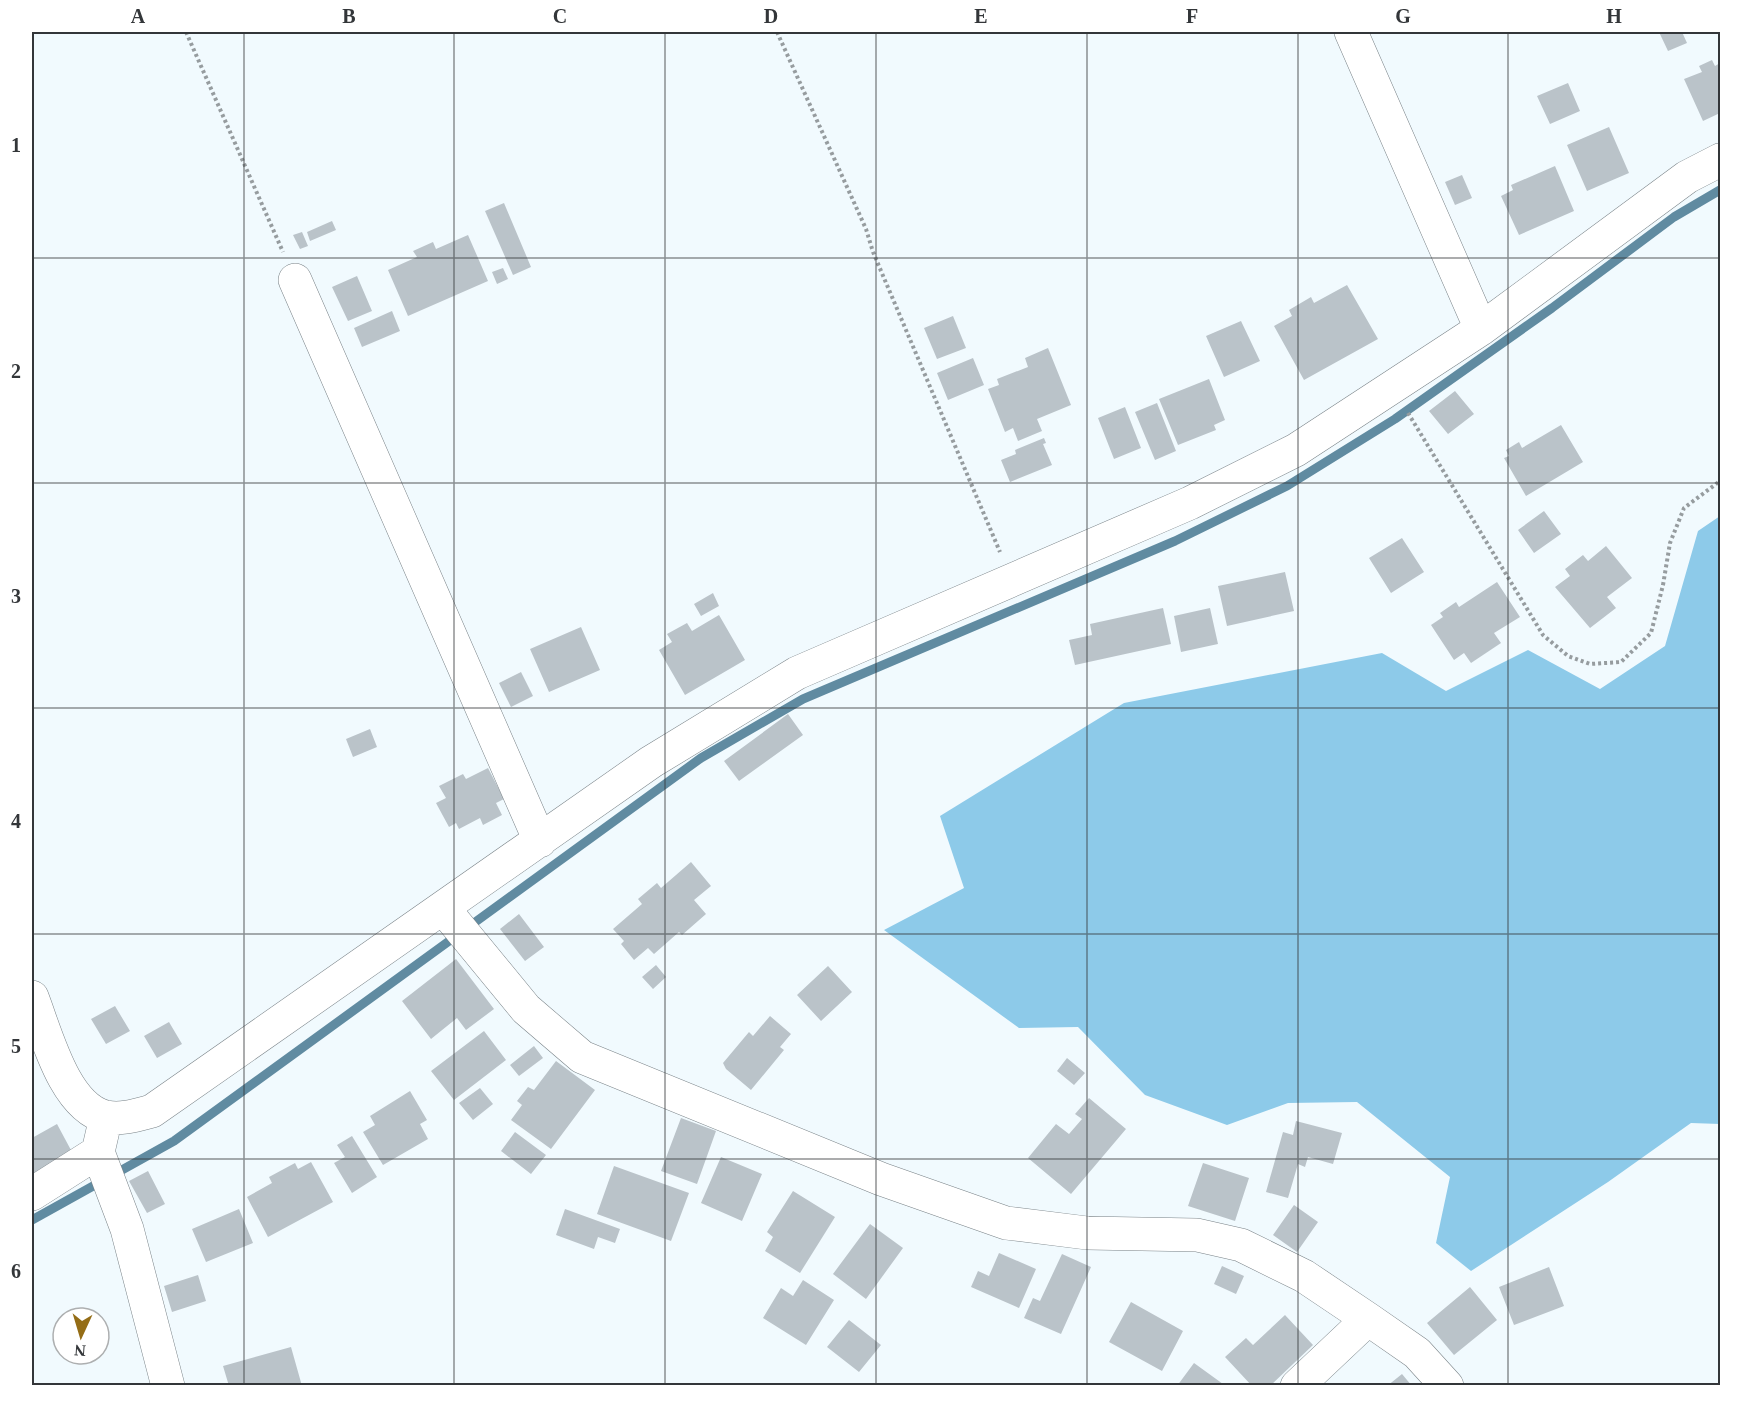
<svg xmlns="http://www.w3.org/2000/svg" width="1752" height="1417" viewBox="0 0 1752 1417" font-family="'Times New Roman',serif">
<rect width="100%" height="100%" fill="#f1fafe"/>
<path fill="#8dcae9" d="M1720,516v608l-29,-1 -83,59 -137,89 -35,-28 14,-66 -93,-75 -69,1 -61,22 -82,-30 -67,-68 -59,1 -135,-98 80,-42 -24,-72 184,-113 258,-50 64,38 82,-41 72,39 65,-43 33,-115z"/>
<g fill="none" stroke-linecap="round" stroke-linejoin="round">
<path stroke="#608ba1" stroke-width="9" d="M32,1220l142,-79 527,-383 102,-59 372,-158 112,-55 108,-67 157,-111 122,-91 46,-27"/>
</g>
<path fill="#bac3c9" d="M1659,32h23l5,11 -19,8z
M1712,60l3,6 5,-3v50l-17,8 -19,-42 18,-7 -3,-6z
M1568,83l12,28 -30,13 -13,-28z
M1609,127l20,46 -42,18 -20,-46z
M1555,166l19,45 -55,24 -18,-39 12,-6 -2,-5z
M1462,175l10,23 -17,7 -10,-23z
M504,203l27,64 -18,8 -28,-64z
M332,221l4,9 -26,11 -3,-9z
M302,232l6,14 -8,3 -7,-14z
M468,235l20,46 -80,35 -20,-46 29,-13 -4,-6 20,-9 3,7z
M503,268l5,11 -11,5 -5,-12z
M357,276l15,35 -24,10 -16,-34z
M1347,285l31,54 -74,41 -30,-54 18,-10 -3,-6 22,-13 3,6z
M392,311l8,20 -38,16 -8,-19z
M953,316l13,32 -29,11 -13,-31z
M1241,321l19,40 -36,16 -18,-41z
M1048,348l23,57 -34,14 5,12 -24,10 -5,-13 -8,4 -17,-43 11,-4 -2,-6 31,-12 -3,-9z
M973,358l11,27 -36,15 -11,-27z
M1209,379l16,41 -11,5 2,5 -38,15 -19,-46z
M1455,391l19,23 -26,20 -19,-23z
M1157,403l19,48 -21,9 -20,-48z
M1125,407l16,41 -27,11 -16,-41z
M1561,425l22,37 -57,34 -22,-38 5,-2 -3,-6 13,-8 3,6z
M1044,438l2,5 -3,1 9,21 -42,17 -9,-22 15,-6 -1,-4z
M1544,511l17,23 -27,19 -16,-23z
M1402,538l22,34 -33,21 -22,-35z
M1606,546l26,32 -25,19 9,11 -26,20 -35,-41 15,-11 -5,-7 18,-14 5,6z
M1285,572l9,39 -67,15 -9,-40z
M1497,582l23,35 -26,16 7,10 -30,20 -7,-10 -10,7 -23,-35 12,-8 -3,-4 16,-11 3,5z
M713,593l6,13 -18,10 -7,-12z
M1163,608l8,36 -96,21 -6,-25 23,-5 -2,-11z
M1210,608l8,36 -37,8 -7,-36z
M719,615l26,45 -60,35 -26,-45 13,-8 -5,-8 20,-11 5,8z
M581,627l19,43 -51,22 -19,-43z
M521,672l12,24 -22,11 -12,-24z
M788,714l15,21 -64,46 -15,-20z
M370,729l7,18 -24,10 -7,-18z
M488,768l16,31 -8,4 6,12 -19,10 -3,-7 -21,11 -3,-6 -7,4 -13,-24 10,-5 -7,-12 24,-12 3,5z
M691,862l20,24 -17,14 12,14 -24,21 -3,-3 -25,22 -6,-6 -14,12 -13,-16 3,-3 -11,-12 29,-25 -4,-5 19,-16 4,5z
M519,914l25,33 -19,14 -25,-32z
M456,959l38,50 -28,21 -9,-12 -26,21 -29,-38z
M656,965l10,12 -13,12 -11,-12z
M828,966l24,26 -31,29 -24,-26z
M115,1006l15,25 -24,13 -15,-25z
M770,1016l21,18 -11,13 4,3 -33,40 -25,-21 -3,-6 26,-31 4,4z
M169,1022l13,22 -25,14 -13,-22z
M484,1031l22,29 -52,40 -23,-29z
M534,1046l9,12 -24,18 -9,-11z
M1067,1058l18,15 -11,12 -17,-14z
M556,1061l39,29 -44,59 -40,-29 11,-15 -5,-4 11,-14 6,3z
M480,1088l13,16 -20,16 -14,-17z
M410,1091l17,29 -7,4 8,15 -45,26 -20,-33 12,-7 -5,-9z
M1089,1098l37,31 -55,65 -43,-36 28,-34 13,10 13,-15 -7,-5z
M681,1118l35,13 -19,53 -36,-13z
M1296,1121l46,12 -9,31 -25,-7 -3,10 -7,-3 -10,34 -22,-6 17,-60 10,3z
M57,1124l15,28 -40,22v-36z
M515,1132l31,23 -15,19 -30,-23z
M352,1136l25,41 -25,16 -18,-30 11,-6 -8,-12z
M721,1157l41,17 -20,47 -41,-18z
M311,1162l22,40 -65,35 -21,-40 25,-14 -3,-6 26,-14 3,6z
M1203,1163l46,15 -14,43 -47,-15z
M614,1166l75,27 -18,48 -74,-27z
M148,1171l17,33 -18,9 -18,-32z
M793,1191l42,26 -35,56 -35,-22 8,-14 -6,-5z
M1294,1205l24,17 -21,30 -24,-17z
M239,1209l14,34 -47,19 -14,-33z
M565,1209l55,20 -5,14 -17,-6 -4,12 -38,-14z
M870,1224l33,24 -37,51 -33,-25z
M999,1253l37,16 -17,39 -48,-21 7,-16 11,5z
M1062,1254l29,13 -30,67 -37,-16 9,-20 7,3z
M1222,1266l22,10 -8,18 -22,-10z
M1549,1267l15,39 -50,19 -15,-38z
M198,1275l8,26 -34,11 -8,-26z
M803,1280l31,20 -28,45 -43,-27 18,-30 12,8z
M1470,1287l27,33 -43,35 -27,-32z
M1131,1302l52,29 -21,40 -53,-29z
M1285,1315l28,30 -43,41h-18l-27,-29 21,-19 7,7z
M849,1320l32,25 -22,27 -32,-25z
M291,1347l11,39h-73l-6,-20z
M1194,1363l29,21 -1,2h-45z
M1402,1374l10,12h-25z"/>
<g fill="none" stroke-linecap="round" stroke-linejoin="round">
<g stroke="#7a8388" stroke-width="34">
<path id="minor" d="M1351,32l130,297
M295,280l245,561
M443,908l83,101 56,48 299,122 125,44 81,10 110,2 44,10 63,31 64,43 49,34 30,33
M32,997c14,36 32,110 74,120 16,3 31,-2 46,-6l499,-349 146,-89 393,-170 106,-53 185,-121 206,-152 33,-17
M106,1117l-8,35 29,77 41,157
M32,1194l66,-42
M1297,1386l71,-67"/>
</g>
<path stroke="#969c9f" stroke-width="4" stroke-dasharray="3 3" stroke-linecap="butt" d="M186,32l97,220
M777,32l89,197 7,23 127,300
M1408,413l135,222 25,21 22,8 31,-2 30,-29 12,-48 7,-42 14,-35 36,-27"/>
<use href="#minor" stroke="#fff" stroke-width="33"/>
</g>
<path fill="none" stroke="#333639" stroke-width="1.5" stroke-opacity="0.55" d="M244,32v1354M454,32v1354M665,32v1354M876,32v1354M1087,32v1354M1298,32v1354M1508,32v1354M32,258h1688M32,483h1688M32,708h1688M32,934h1688M32,1159h1688"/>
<rect width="1752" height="1417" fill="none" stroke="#ffffff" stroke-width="66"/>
<g transform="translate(81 1336) rotate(184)"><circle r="28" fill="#ffffff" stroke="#adafb0" stroke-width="1.5"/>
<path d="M0-4.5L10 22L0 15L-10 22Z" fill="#946d16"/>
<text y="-9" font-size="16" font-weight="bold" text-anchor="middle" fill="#333639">N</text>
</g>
<rect x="33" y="33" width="1686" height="1351" fill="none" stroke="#333639" stroke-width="2"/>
<g font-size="20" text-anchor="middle" font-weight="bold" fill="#333639">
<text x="138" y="23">A</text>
<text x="349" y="23">B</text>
<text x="560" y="23">C</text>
<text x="771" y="23">D</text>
<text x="981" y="23">E</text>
<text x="1192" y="23">F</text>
<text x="1403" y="23">G</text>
<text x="1614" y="23">H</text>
<text x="16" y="152">1</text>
<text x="16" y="378">2</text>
<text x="16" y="603">3</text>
<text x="16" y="828">4</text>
<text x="16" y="1053">5</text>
<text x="16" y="1278">6</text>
</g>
</svg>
